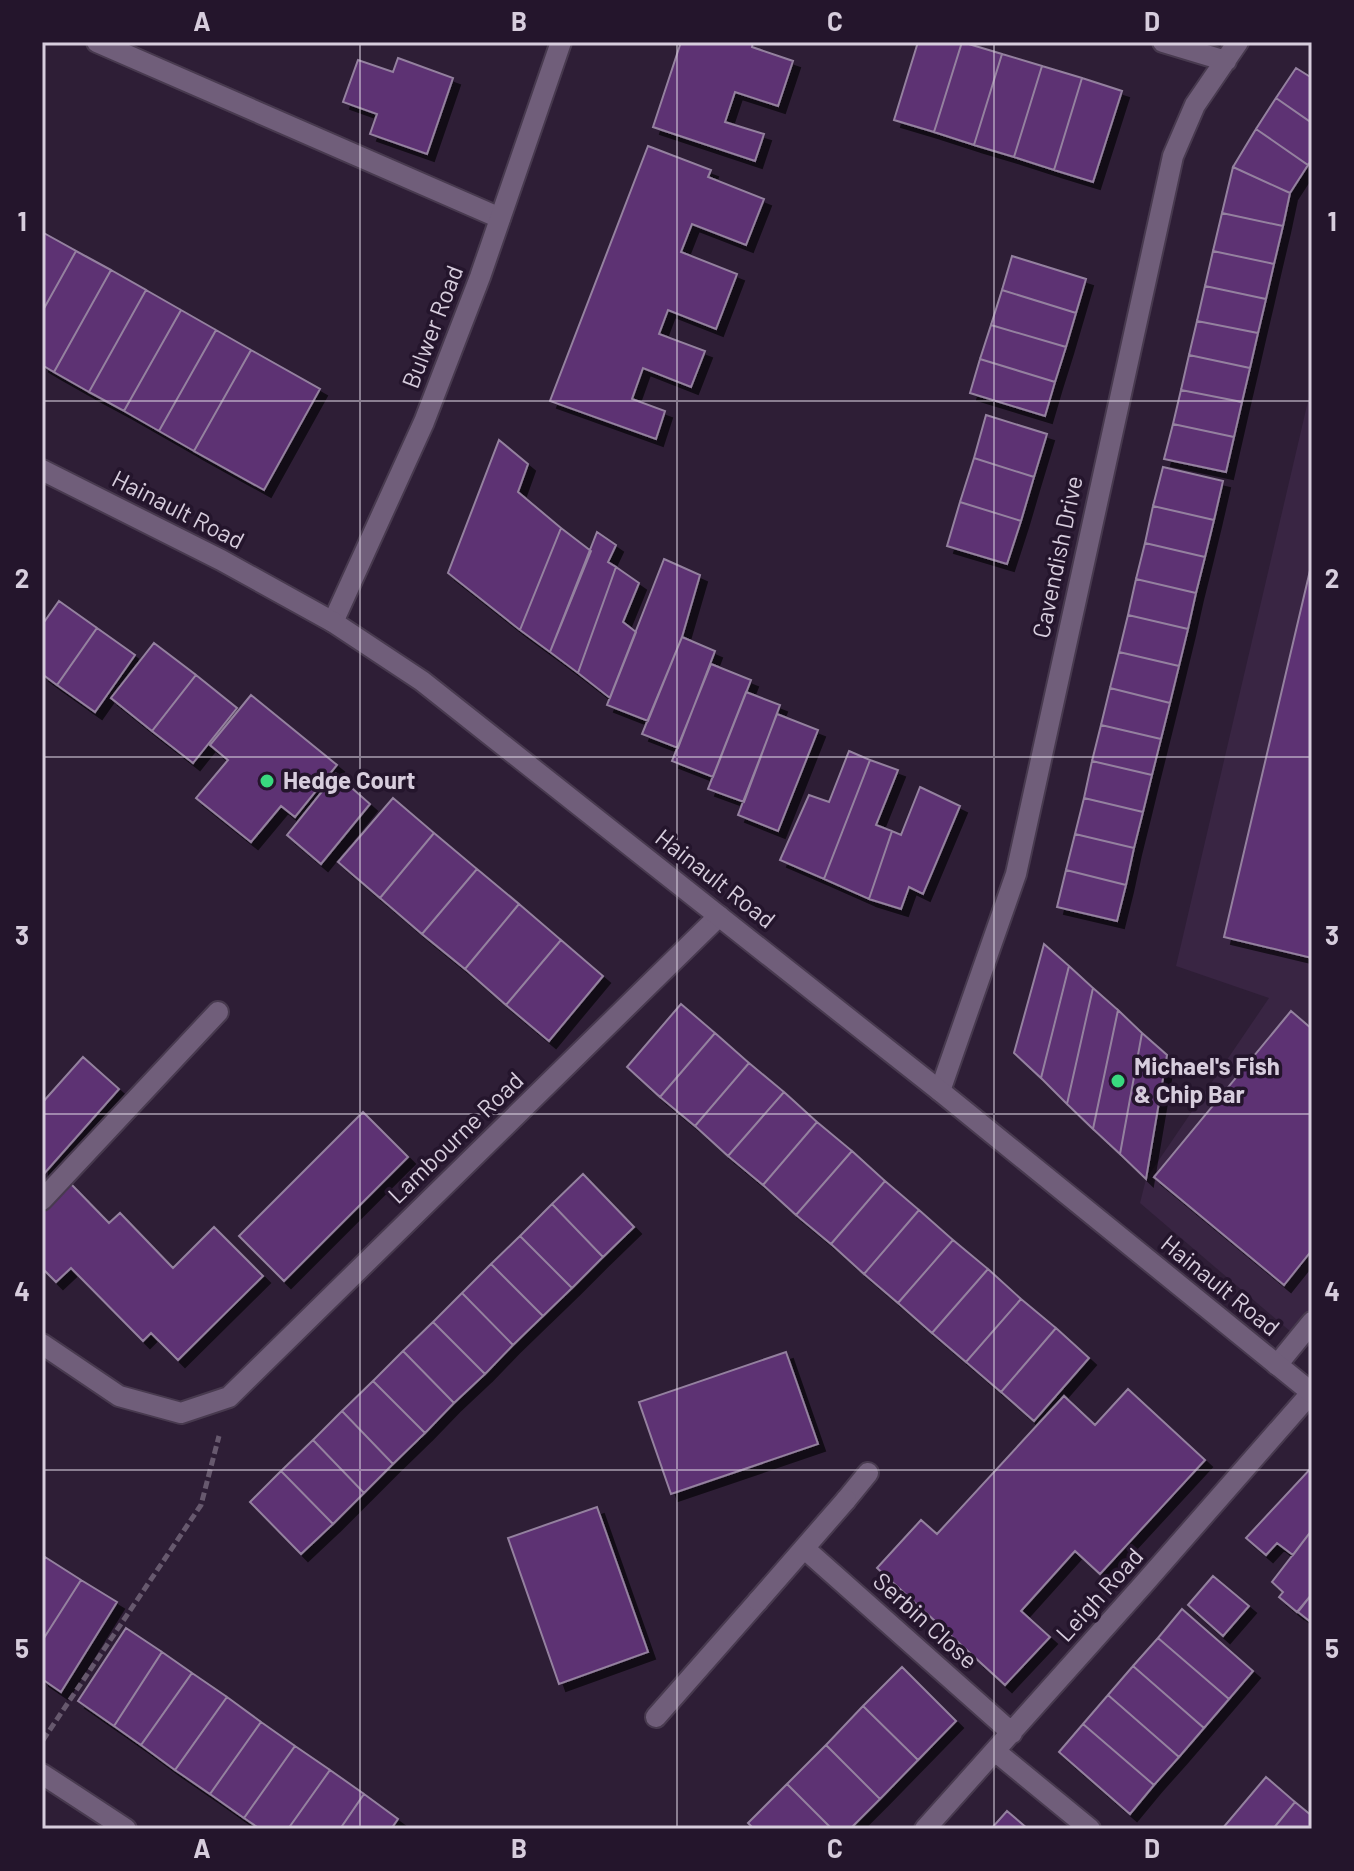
<svg xmlns="http://www.w3.org/2000/svg" width="1354" height="1871" viewBox="0 0 1354 1871" font-family="Barlow,sans-serif">
<defs>
<filter id="shadow"><feDropShadow dx="7" dy="7" stdDeviation="0" flood-color="#0009"/></filter>
</defs>
<rect width="100%" height="100%" fill="#2e1e36"/>
<path fill="#392543" d="M1312,384v966l-172,-147 6,-24 123,-181 -93,-32z"/>
<path fill="#5d3073" stroke="#94819f" stroke-width="2" filter="url(#shadow)" d="M681,42h72l-1,5 41,14 -15,45 -43,-14 -10,30 39,12 -9,27 -102,-34z
M918,42h44l-28,90 -40,-12z
M962,42l40,12 -28,91 -40,-13z
M1002,54l40,12 -28,91 -40,-12z
M398,58l55,20 -26,76 -57,-20 7,-20 -34,-12 15,-42 35,12z
M1042,66l40,12 -28,92 -40,-13z
M1296,68l16,10v45l-36,-25z
M1082,78l40,13 -29,91 -39,-12z
M1276,98l36,25v36l-4,6 -52,-36z
M1256,129l52,36 -18,28 -57,-26z
M648,146l63,24 -3,7 56,22 -18,46 -54,-21 -11,28 56,22 -21,55 -48,-19 -9,24 46,17 -14,36 -48,-19 -11,31 33,12 -9,28 -106,-38z
M1233,167l57,26 -7,33 -61,-13z
M1222,213l61,13 -9,38 -61,-13z
M42,232l34,19 -34,61z
M76,251l35,19 -57,102 -12,-7v-53z
M1213,251l61,13 -8,35 -61,-13z
M1012,256l74,23 -10,34 -74,-23z
M111,270l35,20 -57,102 -35,-20z
M1205,286l61,13 -8,34 -61,-12z
M146,290l35,20 -57,101 -35,-19z
M1002,290l74,23 -10,34 -75,-22z
M181,310l35,20 -57,101 -35,-20z
M1197,321l61,12 -8,35 -61,-13z
M991,325l75,22 -11,35 -75,-23z
M216,330l35,20 -57,101 -35,-20z
M251,350l69,39 -56,101 -70,-39z
M1189,355l61,13 -8,34 -61,-12z
M980,359l75,23 -10,34 -75,-23z
M1181,390l61,12 -8,35 -61,-13z
M986,415l61,19 -13,43 -60,-19z
M1173,424l61,13 -8,35 -62,-13z
M499,440l29,24 -10,28 43,36 -41,102 -72,-57z
M974,458l60,19 -13,44 -61,-19z
M1163,467l60,14 -9,39 -61,-14z
M960,502l61,19 -14,43 -60,-18z
M1153,506l61,14 -9,37 -60,-14z
M561,528l30,23 -41,101 -30,-22z
M597,532l19,13 -8,17 8,5 -38,106 -28,-21z
M1145,543l60,14 -9,36 -60,-14z
M664,559l36,16 -18,62 -34,84 -41,-16z
M1312,562v396l-88,-21z
M616,567l23,16 -16,39 13,10 -26,66 -32,-25z
M1136,579l60,14 -8,36 -60,-14z
M59,601l38,27 -40,57 -15,-11v-49z
M1128,615l60,14 -9,37 -60,-14z
M97,628l38,27 -40,57 -38,-27z
M682,637l33,14 -37,97 -36,-14z
M154,643l42,32 -44,56 -41,-33z
M1119,652l60,14 -9,37 -60,-15z
M711,664l40,16 -38,97 -41,-16z
M196,675l41,33 -44,55 -41,-32z
M1110,688l60,15 -9,36 -60,-14z
M746,692l34,13 -36,97 -36,-13z
M251,695l86,70 -42,52 -14,-11 -30,36 -55,-44 32,-38 -18,-15z
M777,714l41,16 -40,101 -40,-16z
M1101,725l60,14 -9,36 -60,-14z
M849,751l21,9 -46,119 -44,-19 29,-65 20,7z
M870,760l28,10 -22,55 16,6 -23,68 -45,-20z
M1092,761l60,14 -9,37 -59,-14z
M336,774l34,30 -49,60 -34,-29z
M920,787l40,19 -37,88 -14,-7 -8,22 -32,-10 23,-68 9,4z
M393,798l41,35 -54,65 -42,-36z
M1084,798l59,14 -9,36 -59,-14z
M434,833l43,36 -55,65 -42,-36z
M1075,834l59,14 -8,37 -60,-15z
M477,869l42,35 -54,65 -43,-35z
M1066,870l60,15 -9,36 -60,-14z
M519,904l42,36 -55,65 -41,-36z
M561,940l42,36 -54,65 -43,-36z
M1044,944l25,22 -28,112 -27,-25z
M1069,966l24,22 -26,116 -26,-26z
M1093,988l25,22 -25,119 -26,-25z
M681,1004l34,29 -55,64 -33,-30z
M1118,1010l24,23 -22,121 -27,-25z
M1291,1011l21,18v221l-28,35 -130,-108z
M715,1033l34,30 -54,63 -35,-29z
M1142,1033l25,22 -21,124 -26,-25z
M83,1057l36,32 -77,87v-73z
M749,1063l35,29 -56,64 -33,-30z
M784,1092l33,30 -54,63 -35,-29z
M363,1112l45,45 -124,124 -45,-45z
M817,1122l35,29 -56,64 -33,-30z
M852,1151l33,30 -54,63 -35,-29z
M583,1174l51,53 -31,30 -51,-53z
M885,1181l34,29 -55,64 -33,-30z
M71,1184l38,39 11,-10 53,55 41,-41 49,49 -85,84 -27,-27 -8,8 -72,-73 -15,14 -14,-14v-55z
M552,1204l51,53 -31,31 -52,-52z
M919,1210l34,30 -55,63 -34,-29z
M520,1236l52,52 -29,28 -52,-52z
M953,1240l35,29 -56,64 -34,-30z
M491,1264l52,52 -30,29 -51,-52z
M988,1269l33,30 -55,63 -34,-29z
M462,1293l51,52 -28,29 -52,-52z
M1021,1299l35,29 -55,64 -35,-30z
M433,1322l52,52 -31,29 -51,-52z
M1056,1328l33,30 -55,63 -33,-29z
M403,1351l51,52 -29,30 -52,-52z
M786,1352l32,92 -147,50 -32,-92z
M373,1381l52,52 -32,31 -51,-53z
M1128,1389l77,71 -105,114 -25,-23 -54,60 29,26 -45,48 -128,-117 44,-48 16,14 127,-138 31,29z
M342,1411l51,53 -29,29 -51,-53z
M313,1440l51,53 -31,31 -52,-53z
M1312,1467v63l-19,25 -16,-12 -11,12 -20,-17z
M281,1471l52,53 -32,30 -51,-52z
M597,1507l51,145 -89,32 -51,-146z
M1312,1530v64l-15,18 -18,-15 4,-5 -11,-10z
M45,1557l36,23 -39,61v-80z
M1213,1576l36,30 -26,30 -35,-31z
M81,1580l36,22 -56,90 -19,-13v-38z
M1312,1594v29l-14,-11z
M1182,1609l71,62 -24,28 -71,-61z
M126,1628l36,24 -48,74 -36,-25z
M1158,1638l71,61 -25,29 -71,-62z
M162,1652l30,21 -51,72 -27,-19z
M1133,1666l71,62 -25,29 -71,-62z
M902,1667l54,54 -38,39 -55,-54z
M192,1673l35,24 -52,73 -34,-25z
M1108,1695l71,62 -25,28 -71,-61z
M227,1697l34,25 -51,72 -35,-24z
M863,1706l55,54 -38,39 -54,-54z
M261,1722l34,24 -51,72 -34,-24z
M1083,1724l71,61 -24,29 -71,-62z
M826,1745l54,54 -30,30h-18l-45,-45z
M295,1746l35,24 -42,59h-28l-16,-11z
M330,1770l34,24 -24,35h-52z
M1266,1777l29,25 -22,27h-51z
M787,1784l45,45h-78l-6,-6z
M364,1794l34,25 -7,10h-51z
M1295,1802l17,14v13h-39z
M1007,1811l21,18h-37z"/>
<g fill="none" stroke-linecap="round" stroke-linejoin="round">
<g stroke="#483a4f" stroke-width="24">
<path id="service" d="M97,42l403,176
M42,1200l176,-188
M846,1500l22,-27
M656,1717l102,-116"/>
</g>
<g stroke="#483a4f" stroke-width="24">
<path id="minor" d="M1163,42l63,19
M333,622l91,-200 56,-145 81,-235
M940,1091l76,-217 157,-718 22,-51 43,-63
M42,1344l77,52 62,17 48,-16 490,-481
M1277,1365l35,-43
M805,1549l207,184
M758,1601l88,-101
M995,1751l95,78
M42,1774l84,55
M925,1829l217,-243 169,-193"/>
</g>
<g stroke="#483a4f" stroke-width="24">
<path id="tertiary" d="M42,470l179,90 112,62 89,59 518,410 372,302"/>
</g>
<path stroke="#67596e" stroke-width="5" stroke-dasharray="8 4" stroke-linecap="butt" d="M43,1740l158,-235 18,-69"/>
<use href="#service" stroke="#705e7a" stroke-width="20"/>
<use href="#minor" stroke="#705e7a" stroke-width="20"/>
<use href="#tertiary" stroke="#705e7a" stroke-width="20"/>
</g>
<path fill="none" stroke="#d7cddd" stroke-width="2" stroke-opacity="0.55" d="M360,42v1787M677,42v1787M994,42v1787M42,401h1270M42,757h1270M42,1114h1270M42,1470h1270"/>
<g fill="#39d87f" stroke="#24152c" stroke-width="3">
<circle cx="267" cy="781" r="8"/>
<circle cx="1118" cy="1081" r="8"/>
</g>
<g text-anchor="middle" stroke-width="7" stroke-linejoin="round" paint-order="stroke">
<g font-size="24" fill="#d7cddd" stroke="#24152c">
<text transform="translate(433 327) rotate(-69)" y="8">Bulwer Road</text>
<text transform="translate(178 510) rotate(27)" y="8">Hainault Road</text>
<text transform="translate(1058 557) rotate(-78)" y="8">Cavendish Drive</text>
<text transform="translate(715 879) rotate(38)" y="8">Hainault Road</text>
<text transform="translate(456 1138) rotate(-44)" y="8">Lambourne Road</text>
<text transform="translate(1220 1286) rotate(39)" y="8">Hainault Road</text>
<text transform="translate(1100 1595) rotate(-48)" y="8">Leigh Road</text>
<text transform="translate(925 1621) rotate(42)" y="8">Serbin Close</text>
</g>
<g font-size="24" font-weight="bold" fill="#d7cddd" stroke="#24152c" text-anchor="start">
<text x="283" y="789">Hedge Court</text>
<text x="1134" y="1075">Michael's Fish<tspan x="1134" dy="28">&amp; Chip Bar</tspan></text>
</g>
</g>
<rect width="1354" height="1871" fill="none" stroke="#24152c" stroke-width="88"/>
<rect x="44" y="44" width="1266" height="1783" fill="none" stroke="#d7cddd" stroke-width="3"/>
<g font-size="26" text-anchor="middle" font-weight="bold" fill="#d7cddd">
<text x="202" y="31">A</text>
<text x="519" y="31">B</text>
<text x="835" y="31">C</text>
<text x="1152" y="31">D</text>
<text x="22" y="231">1</text>
<text x="1332" y="231">1</text>
<text x="22" y="588">2</text>
<text x="1332" y="588">2</text>
<text x="22" y="945">3</text>
<text x="1332" y="945">3</text>
<text x="22" y="1301">4</text>
<text x="1332" y="1301">4</text>
<text x="22" y="1658">5</text>
<text x="1332" y="1658">5</text>
<text x="202" y="1858">A</text>
<text x="519" y="1858">B</text>
<text x="835" y="1858">C</text>
<text x="1152" y="1858">D</text>
</g>
</svg>
